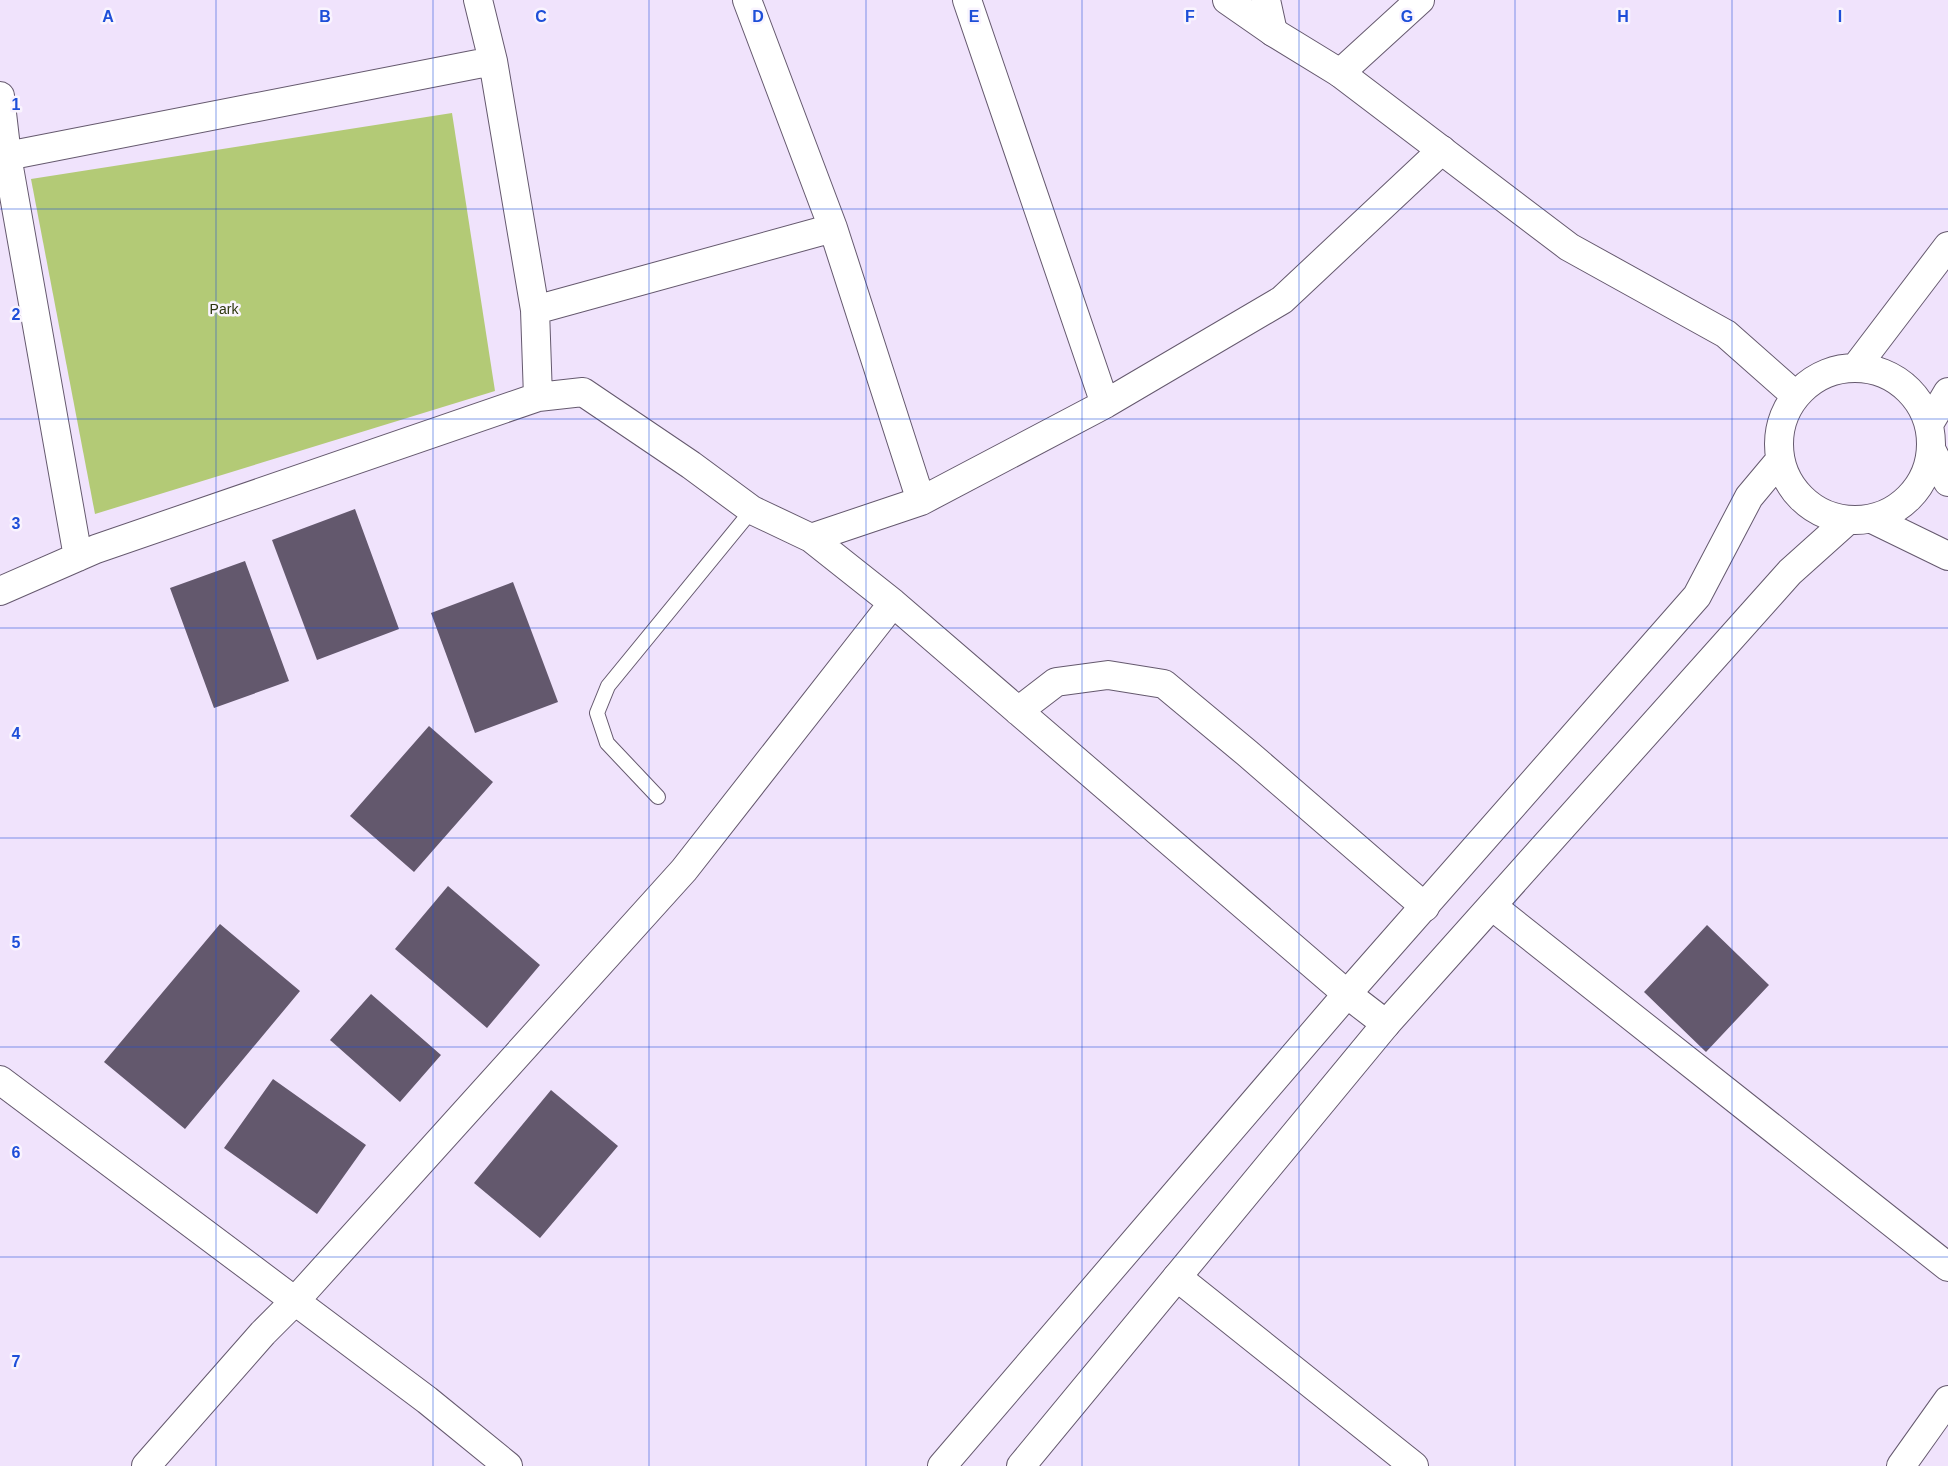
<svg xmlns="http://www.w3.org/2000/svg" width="1948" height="1466" viewBox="0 0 1948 1466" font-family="Arial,sans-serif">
<rect width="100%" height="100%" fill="#f0e3fc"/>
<path fill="#b3ca76" d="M452,113l43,278 -400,123 -64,-335z"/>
<path fill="#63586d" d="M355,509l44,120 -82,31 -45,-120z
M245,561l44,120 -75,27 -44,-120z
M513,582l45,120 -83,31 -44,-120z
M429,726l64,56 -79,90 -64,-56z
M448,886l92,79 -53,63 -92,-79z
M220,924l80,67 -115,138 -81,-67z
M1707,925l62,60 -63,67 -62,-60z
M371,994l70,61 -41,47 -70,-62z
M273,1079l93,66 -49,69 -93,-66z
M551,1090l67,56 -78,92 -66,-55z"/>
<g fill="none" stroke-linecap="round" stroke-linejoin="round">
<g stroke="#65596e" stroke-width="16">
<path id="lane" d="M658,797l-51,-54 -10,-30 11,-27 144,-176"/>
</g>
<g stroke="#65596e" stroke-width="30">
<path id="street" d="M478,0l15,61 42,249 3,87
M747,0l86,228 88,273
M967,0l138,404
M1266,0l7,32
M1340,73l80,-73
M0,96l7,60 71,401
M7,156l486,-95
M535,310l298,-82
M811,538l110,-37 184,-97 177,-104 160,-150
M0,591l96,-42 442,-152 45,-5 108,73 61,45 59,28 82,65 454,391 39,30
M1018,711l38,-29 52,-7 56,9 83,69 178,154
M1492,906l456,361
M0,1080l427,320 81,66
M1177,1277l237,189
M146,1466l117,-133 32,-32 389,-431 209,-267
M1901,1466l47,-66"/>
</g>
<g stroke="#65596e" stroke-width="30">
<path id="secondary" d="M1227,0l46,32 67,41 229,174 157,87 69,61
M1856,367l92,-121
M1779 444a76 76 0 1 1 152 0a76 76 0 1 1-152 0Z
M1929,424l19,-32
M1931,449l17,33
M1872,519l76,37
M942,1466l405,-472 350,-398 52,-99 31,-37
M1021,1466l365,-442 404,-452 58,-52"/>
</g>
<use href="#lane" stroke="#fff" stroke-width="14"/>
<use href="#street" stroke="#fff" stroke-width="28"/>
<use href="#secondary" stroke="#fff" stroke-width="28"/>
</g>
<path fill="none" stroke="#1d4ed8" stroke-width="1" stroke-opacity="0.55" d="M216,0v1466M433,0v1466M649,0v1466M866,0v1466M1082,0v1466M1299,0v1466M1515,0v1466M1732,0v1466M0,209h1948M0,419h1948M0,628h1948M0,838h1948M0,1047h1948M0,1257h1948"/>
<g text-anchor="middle" stroke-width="5" stroke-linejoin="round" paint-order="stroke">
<g font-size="14" fill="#2c350c" stroke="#f9f4fe">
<text x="224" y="314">Park</text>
</g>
</g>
<g font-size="16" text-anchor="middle" font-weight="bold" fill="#1d4ed8" stroke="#f9f4fe" stroke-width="5" stroke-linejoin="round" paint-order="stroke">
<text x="108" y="22">A</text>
<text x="325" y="22">B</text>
<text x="541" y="22">C</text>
<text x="758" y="22">D</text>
<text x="974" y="22">E</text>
<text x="1190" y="22">F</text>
<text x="1407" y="22">G</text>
<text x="1623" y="22">H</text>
<text x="1840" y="22">I</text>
<text x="16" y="110">1</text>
<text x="16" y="320">2</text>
<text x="16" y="529">3</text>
<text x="16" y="739">4</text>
<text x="16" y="948">5</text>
<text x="16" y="1158">6</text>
<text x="16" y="1367">7</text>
</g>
</svg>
